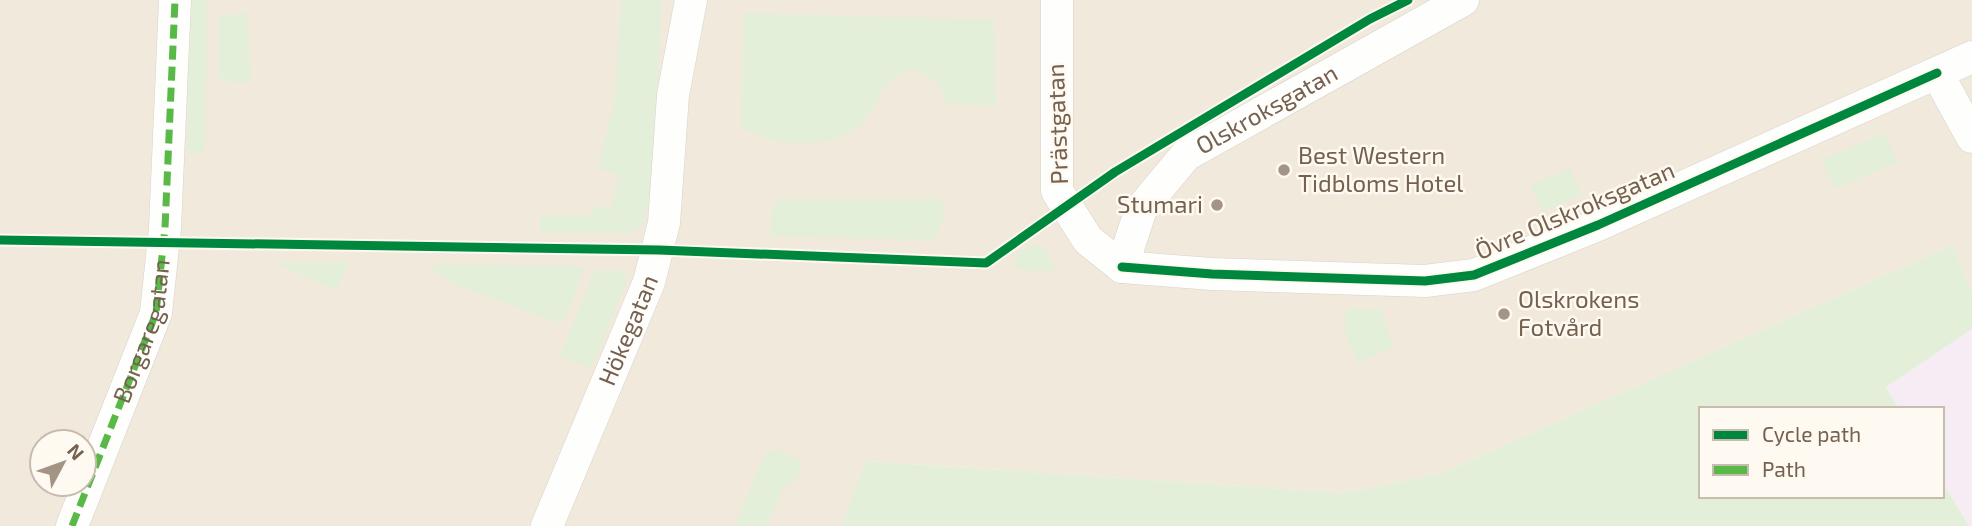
<svg xmlns="http://www.w3.org/2000/svg" width="1972" height="526" viewBox="0 0 1972 526" font-family="'Exo 2',sans-serif">
<rect width="100%" height="100%" fill="#f8f5ee"/>
<path fill="#f0e9dc" fill-rule="evenodd" d="M0,0h1972v294l-19,-49 -513,229 -94,19 -479,-32 -26,65h-841zM42,442h42v42h-42z"/>
<path fill="#f6edf4" d="M1972,329v197h-3l-27,-45v-72h-43l-13,-22z"/>
<path fill="#e4efd9" d="M187,0h20l-2,146 -3,7 -14,1z
M622,0h39l-5,161 -12,62 -11,9 -8,1 -85,-1v-16h51l2,-10 18,3 8,-34 -21,-6 16,-68z
M247,13l4,69 -19,1 -13,-6v-61z
M744,13l250,7 2,86 -50,-3c-5,-20 -26,-42 -48,-28 -16,10 -20,29 -32,43 -29,34 -91,30 -125,9z
M1885,133l13,29 -64,27 -13,-29z
M1570,168l12,26 -40,18 -12,-27z
M778,199h163l4,16 -11,25 -164,-4 3,-33z
M1035,244l11,7 10,19 -30,1 -13,-6 3,-11z
M1953,245l19,49v35l-86,58 13,22h-198v87h241v-15l27,45h-1128l25,-65 480,32 94,-19z
M349,262l-12,28 -60,-26 2,-1z
M438,264l137,2 9,3 -17,46 -9,8 -108,-41 -16,-11 -1,-5z
M598,270l26,1 3,10 -36,87 -31,-11 33,-83z
M1381,308l11,35 -2,6 -32,13 -13,-29 1,-24z
M778,450l18,7 5,10 -3,10 -16,12 -15,37h-32l29,-71z"/>
<g fill="none" stroke-linecap="round" stroke-linejoin="round">
<g stroke="#d7d2cc" stroke-width="33">
<g id="minor">
<path d="M1057,0v191l31,49 34,27"/>
<path d="M1937,73l35,64"/>
<path d="M1122,267l90,7 213,7 49,-6 124,-50 374,-168"/>
<path id="s1" d="M1122,267l19,-58 45,-54 277,-155"/>
<path id="s2" d="M72,526l84,-213 9,-85 10,-228"/>
<path id="s3" d="M547,526l102,-244 15,-59 9,-128 18,-95"/>
</g>
</g>
<use href="#minor" stroke="#fefefc" stroke-width="32"/>
<path stroke="#58b947" stroke-width="7" stroke-dasharray="14 7" stroke-linecap="butt" d="M72,526l84,-213 9,-85 10,-228"/>
<g stroke="#fefaf1" stroke-width="13">
<path id="cycleway" d="M0,240l659,10 327,13 129,-91 255,-153 38,-19
M1122,267l90,7 213,7 49,-6 124,-50 339,-152"/>
</g>
<use href="#cycleway" stroke="#00873e" stroke-width="9"/>
</g>
<g fill="#a49486" stroke="#fefaf1" stroke-width="2.5">
<circle cx="1284" cy="170" r="7"/>
<circle cx="1217" cy="205" r="7"/>
<circle cx="1504" cy="314" r="7"/>
</g>
<g text-anchor="middle" stroke-width="5" stroke-linejoin="round" paint-order="stroke">
<g font-size="24" fill="#76604e" stroke="#fefaf1">
<text dy="8" stroke="none"><textPath href="#s1" startOffset="224">Olskroksgatan</textPath></text>
<text transform="translate(1058 124) rotate(-92)" y="8">Prästgatan</text>
<text transform="translate(1575 211) rotate(-23)" y="8">Övre Olskroksgatan</text>
<text dy="8" stroke="none"><textPath href="#s2" startOffset="208">Borgaregatan</textPath></text>
<text dy="8" stroke="none"><textPath href="#s3" startOffset="212">Hökegatan</textPath></text>
</g>
<g font-size="24" fill="#76604e" stroke="#fefaf1" text-anchor="start">
<text x="1298" y="164">Best Western<tspan x="1298" dy="28">Tidbloms Hotel</tspan></text>
<text x="1203" y="213" text-anchor="end">Stumari</text>
<text x="1518" y="308">Olskrokens<tspan x="1518" dy="28">Fotvård</tspan></text>
</g>
</g>
<rect x="1699" y="407" width="245" height="91" fill="#fefaf1" stroke="#c8bcb0" stroke-width="2"/>
<rect x="1713" y="430" width="35" height="10" fill="#00873e" stroke="#c8bcb0" stroke-width="2"/>
<text x="1762" y="442" font-size="21" fill="#76604e">Cycle path</text>
<rect x="1713" y="465" width="35" height="10" fill="#58b947" stroke="#c8bcb0" stroke-width="2"/>
<text x="1762" y="477" font-size="21" fill="#76604e">Path</text>
<g transform="translate(63 463) rotate(49)"><circle r="33" fill="#fefaf1" stroke="#c8bcb0" stroke-width="2"/>
<path d="M0-5L12 26L0 18L-12 26Z" fill="#a49486"/>
<text y="-10" font-size="19" font-weight="bold" text-anchor="middle" fill="#76604e">N</text>
</g>
</svg>
